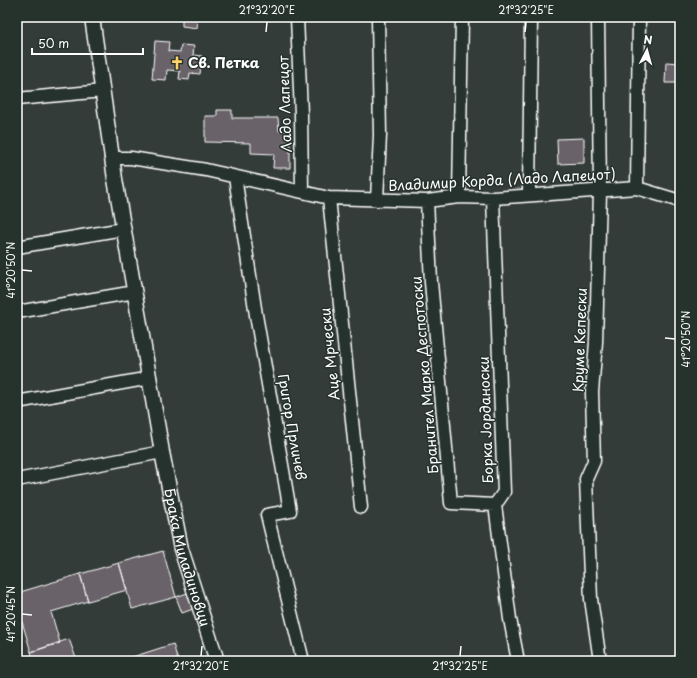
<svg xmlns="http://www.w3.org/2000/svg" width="697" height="678" viewBox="0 0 697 678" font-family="'Playpen Sans',sans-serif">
<rect width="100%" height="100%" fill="#343c39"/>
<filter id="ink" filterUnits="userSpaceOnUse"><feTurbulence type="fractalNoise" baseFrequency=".025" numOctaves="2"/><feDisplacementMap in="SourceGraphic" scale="8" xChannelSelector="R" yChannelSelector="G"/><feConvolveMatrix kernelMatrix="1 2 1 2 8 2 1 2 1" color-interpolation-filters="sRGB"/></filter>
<g filter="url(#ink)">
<path fill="#6a6269" stroke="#fff" d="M182,17h16l-1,11 -15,-2z
M155,41l14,1 -1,9 12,1 1,-7 13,1 -1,9 9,1 -2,18 -10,-1 -1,7 -10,-1 1,-8 -13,-1 -1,10 -14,-1z
M666,62l14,1v20h-15z
M217,110h15v8h46l1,13h11v37h-17l1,-14 -23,-1v-10l-46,-1v-26h12z
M584,138v25l-26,1 -1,-25z
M163,551l13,46 -44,12 -13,-46z
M119,563l8,27 -39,11 -8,-27z
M80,574l8,27 -37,11 9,31 -29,9 -14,-47v-12z
M190,592l6,16 -14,5 -6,-16z
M69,639l8,22h-43l-3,-9z
M173,644l5,17h-58z"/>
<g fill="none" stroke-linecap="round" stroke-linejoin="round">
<g stroke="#fff" stroke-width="15">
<path id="minor" d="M297,17l4,97 1,77
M598,17l2,175 -4,150 -4,50 2,69 -8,18 5,120 9,62
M17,99l86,-8
M111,158h20l75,12 123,28 98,3 32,-4 34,1 144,-10 43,13
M235,177l21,138 34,196 -23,4 36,146
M637,188l2,-171
M529,195l2,-178
M459,197l3,-180
M329,198l32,309
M493,198l11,294 -9,13 15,114 8,42
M377,200l3,-65 -2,-118
M427,201l4,81 20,221 44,2
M17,247l106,-18
M17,312l118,-20
M17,402l133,-24
M17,480l145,-28"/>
</g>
<g stroke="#fff" stroke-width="17">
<g id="tertiary">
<path id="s1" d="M92,17l23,162 47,273 19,97 36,112"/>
</g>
</g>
<use href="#minor" stroke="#26332d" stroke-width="12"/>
<use href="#tertiary" stroke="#26332d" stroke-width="14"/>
</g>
</g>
<path fill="none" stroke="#fff" stroke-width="1.5" d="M266,32l1,-10M525,32l1,-10M22,270l10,1M665,338l10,1M22,614l10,1M201,656l1,-10M460,656l1,-10"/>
<defs>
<g id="church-bare" transform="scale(1.08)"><path d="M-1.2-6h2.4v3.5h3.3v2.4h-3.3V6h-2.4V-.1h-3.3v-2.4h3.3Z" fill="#ffd166" stroke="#26332d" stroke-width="2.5" paint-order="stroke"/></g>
</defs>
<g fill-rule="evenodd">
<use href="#church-bare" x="177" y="63"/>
</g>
<g text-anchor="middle" stroke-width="3" stroke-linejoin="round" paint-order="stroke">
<g font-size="14" font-weight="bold" fill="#fff" stroke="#26332d" text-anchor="start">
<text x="188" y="68">Св. Петка</text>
</g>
<g font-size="14" fill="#fff" stroke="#26332d">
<text transform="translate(285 104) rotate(-92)" y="5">Ладо Лапецот</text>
<text transform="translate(502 180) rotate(-3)" y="5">Владимир Корда (Ладо Лапецот)</text>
<text transform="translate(580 340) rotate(-88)" y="5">Круме Кепески</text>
<text transform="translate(330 354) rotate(-96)" y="5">Аце Мрчески</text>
<text transform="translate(425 375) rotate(-95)" y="5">Бранител Марко Деспотоски</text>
<text transform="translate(486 420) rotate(-92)" y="5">Борка Јорданоски</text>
<text transform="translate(292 427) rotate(80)" y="5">Григор Прличев</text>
<text dy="5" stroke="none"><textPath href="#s1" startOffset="549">Браќа Миладиновци</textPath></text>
</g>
</g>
<rect width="697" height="678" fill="none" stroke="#26332d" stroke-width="44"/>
<g transform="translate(647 50) rotate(6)" stroke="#26332d" stroke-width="3" paint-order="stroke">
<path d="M0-3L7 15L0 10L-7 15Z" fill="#ffffff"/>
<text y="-6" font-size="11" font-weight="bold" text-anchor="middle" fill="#ffffff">N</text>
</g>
<path d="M32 48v6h111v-6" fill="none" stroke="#ffffff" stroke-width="2"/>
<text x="38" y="48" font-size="12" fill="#ffffff" stroke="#26332d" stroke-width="3" paint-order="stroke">50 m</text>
<rect x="22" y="22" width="653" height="634" fill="none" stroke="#fff" stroke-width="1.5"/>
<g font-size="10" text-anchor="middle" fill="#fff">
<text x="267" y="14">21°32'20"E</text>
<text x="526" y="14">21°32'25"E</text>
<text transform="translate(11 270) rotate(-90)" y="4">41°20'50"N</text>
<text transform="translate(686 339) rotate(-90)" y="4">41°20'50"N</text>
<text transform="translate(11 614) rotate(-90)" y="4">41°20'45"N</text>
<text x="201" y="670">21°32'20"E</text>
<text x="460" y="670">21°32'25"E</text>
</g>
</svg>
